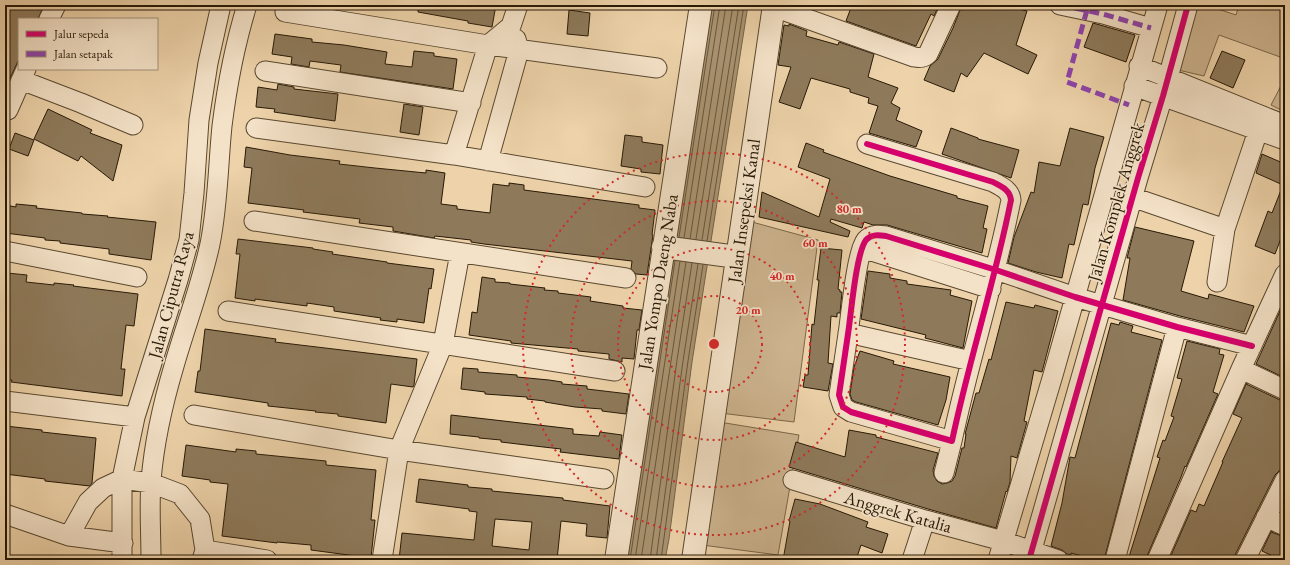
<svg xmlns="http://www.w3.org/2000/svg" width="1290" height="565" viewBox="0 0 1290 565" font-family="'EB Garamond',serif">
<rect width="100%" height="100%" fill="#eed3aa"/>
<filter id="stains"><feTurbulence type="fractalNoise" baseFrequency=".005" numOctaves="4"/><feColorMatrix values="0 0 0 0 .2 0 0 0 0 .09 0 0 0 0 .02 0 0 0 .5 -.17"/></filter>
<radialGradient id="worn" r=".72"><stop offset=".6" stop-color="#630" stop-opacity="0"/><stop offset="1" stop-color="#630" stop-opacity=".3"/></radialGradient>
<path fill="#ccb38e" stroke="#7a664a" d="M1193,5h13l30,10 3,-10h46v107l-14,-7 13,-25 -1,-22 -64,-23 -15,41 -26,-6z
M752,222l66,18 -24,182 -74,-9z
M719,422l80,13 -21,120 -76,-10z"/>
<path fill="#aa9472" stroke="#766347" d="M712,5h36l-56,357 -23,177 -4,21h-39z"/>
<g fill="none" stroke-linecap="round" stroke-linejoin="round">
<path stroke="#68563c" stroke-width="1" d="M679,237l36,-232
M684,238l36,-233
M690,239l36,-234
M696,239l37,-234
M702,240l37,-235
M707,241l37,-236
M630,560l45,-299
M635,560l45,-299
M641,560l45,-298
M650,560l27,-200 15,-97
M656,560l27,-199 15,-97
M661,560l27,-199 15,-96"/>
</g>
<path fill="#8e7a5b" stroke="#271906" fill-rule="evenodd" d="M5,5h39l-6,14h-19v40l-14,30z
M418,5h78l-4,22 -24,-4v-2l-50,-9z
M852,5h87l-5,11 -3,-2 -15,32 -70,-25z
M962,5h40l25,6 -11,34 21,10 -9,19 -44,-21 -17,24 -6,-4 -7,19 -30,-12 6,-14 8,-7 15,-31z
M569,10l21,3 -2,23 -21,-2z
M1093,23l42,12 -9,27 -42,-15z
M789,24l18,7 -1,5 32,9 1,-3 35,12 -6,23 30,11 -7,15 9,5 -4,12 26,11 -6,16 -47,-14 9,-27 -10,-3 1,-5 -19,-6v-3l-39,-11 -11,31 -21,-7 12,-35 -13,-2 6,-40 5,1z
M275,34l37,5v3l32,3 43,7 -2,12 27,3 2,-16 20,2v3l23,3 -4,30 -113,-17 1,-7 -31,-4 -1,6 -18,-3 1,-7 -20,-3z
M1222,51l23,9 -12,28 -23,-10z
M278,84l16,3v2l44,5 -3,27 -61,-9 1,-3 -19,-2 2,-20 19,3z
M404,104l19,3 -4,28 -19,-3z
M48,109l44,21 -2,3 32,12 -9,36 -32,-25 -3,5 -44,-22z
M951,128l27,10v1l41,11 -8,28 -69,-24z
M1070,128l34,9 -9,31 -7,37 -5,-1 -9,41 -5,-1 -7,34 -26,-6 -28,-9 6,-26 17,-45 3,1 5,-31 21,4z
M15,133l19,7 -6,16 -19,-7z
M625,135l17,2v5l21,3 -3,29 -19,-2v-3l-20,-3z
M806,143l18,7 -1,2 67,24 67,20v2l31,8 -5,22 4,1 -5,24 -95,-28h-14l-9,-3 -2,6 -31,-9 -1,3 20,9 -2,6 -89,-20 3,-25 57,25 11,-38 -32,-12z
M246,147l44,8 50,6 -1,3 36,4 51,5v-3l19,3 -4,31 16,2v3l33,4 3,-29 16,2v-3l15,2v5l115,15v3l16,2 -3,25h1l-6,40 -11,-1 -5,-5 1,-8 -148,-17 -13,-2v-2l-36,-4 -1,2 -41,-7v-4l-34,-4 1,-4 -57,-7 1,-2 -56,-7 4,-35 -8,-1z
M1262,154l23,10v64l-10,26 -20,-8 13,-35 4,2 11,-28 -27,-12z
M16,204l21,2 -1,2 46,5v1l26,2 -1,1 49,5 -5,38 -42,-6v-5l-49,-6v-2l-15,-1v-2l-40,-5v-28l11,2z
M1135,227l59,14 -13,50 27,8 1,-5 45,12 -10,26 -64,-16 -57,-16 7,-42h-3z
M238,239l75,9v1l20,3 -1,2 55,8v1l47,6 -3,20 -2,-1 -5,35 -27,-4v3l-17,-2 1,-2 -47,-7v-4l-27,-4v3l-52,-7v2l-20,-3 5,-44h-4z
M821,248l21,2 -4,39 2,1v2h2l-2,21h-3v4l-6,-1 -3,47 5,1 -5,27 -25,-4 2,-12h3l4,-51 2,1 5,-45h-2z
M868,271l22,3v4l17,3v3l44,6 -1,5 22,6 -9,47 -38,-10 1,-3 -65,-16z
M7,273l20,2 -1,7 28,3v-2l20,2 -1,1 65,8 -4,32 -8,-1 -5,44h4l-3,27 -111,-14 1,-2h-7v-90z
M482,277l13,2v3l15,1v1l35,4 -1,2 14,1v2l33,4 -1,4 33,5v2l19,2 -3,20h-2l-3,29 -12,-1v4l-13,-3v-5l-31,-3v-2l-67,-6v-2l-42,-6 3,-23 5,1z
M1285,300v78l-29,-14z
M1006,302l28,6 1,-3 23,6 -16,61 -8,-2 -10,51 3,1 -10,36 -6,-2 -1,26 -3,10 -1,-1 -10,37 -68,-19 -139,-42 7,-25 49,15 4,-27 27,5v2l62,16 -5,17 1,6 3,5 5,3 5,-1 5,-2 3,-5 7,-28h2l2,-14h-1l11,-41h3l10,-34 2,1z
M1120,322l13,4 -2,6 31,8 -58,220h-6l-27,-7v2l-4,-1 -5,-4 -11,-4 11,-43 8,-46 5,1 36,-135 8,2z
M205,329l71,10 -1,3 142,17 -3,26 -1,2 -22,-3 -5,39 -48,-7v-2l-23,-2 1,-1 -48,-5v-3l-73,-11 3,-21h2z
M1187,341l33,8 -1,5 5,1 -11,37 5,2 -32,73 -1,-1 -4,11 -34,79 -1,4h-18l32,-102 -3,-1 6,-17 2,1 9,-24 -3,-1 11,-37 -5,-1z
M860,351l34,10 -1,3 57,13 -4,23 -8,25 -82,-23 -4,-2 -2,-6 4,-27z
M463,368l15,1v3l39,3v2l32,3 13,2v2l25,2v3l42,5 -3,20 -24,-3v-2l-27,-2 -30,-5v-1l-18,-2v-2l-42,-3v-2l-24,-3z
M1246,384l34,16 5,1v68l-6,2 -4,4 -40,80 -1,5h-65l22,-50 5,2 3,-8 5,2 19,-44h-1l20,-44 -9,-4z
M451,415l122,14v5l26,2 1,-4 22,3 -3,24 -59,-7 1,-3 -35,-4 -25,-3v-2l-22,-2v-1l-29,-3z
M5,426l37,4v2l54,6 -4,45 -2,3 -45,-5v-2l-40,-5z
M186,445l50,7v-3l20,2v3l70,7v4l50,5 -5,50h4l-4,38 -60,-8v-5l-34,-3v1l-55,-7 6,-52 -18,-2v-2l-28,-4z
M419,479l49,6v2l24,2v2l71,7v2l47,6 -3,32 -21,-2 1,-12 -26,-3 -4,39h-158l3,-27 72,7 3,-28 -8,-1v-2l-53,-7zM495,519l37,3 -3,28 -37,-4z
M795,499l25,5 48,18 -2,5 22,7 -6,19 -21,-8 -5,15h-73l7,-39h-1z
M1271,532l14,5v23h-4l-19,-9z"/>
<g fill="none" stroke-linecap="round" stroke-linejoin="round">
<g stroke="#59482f" stroke-width="21">
<path id="minor" d="M1060,5l43,9 48,14
M774,7l140,50c6,1 10,1 14,-3l23,-49
M285,12l203,33 169,23
M49,19l7,-14
M1139,66l146,59
M265,71l206,32
M21,80l60,23 52,22
M1134,86l151,54
M8,110l18,-41
M256,128l198,27 191,32
M867,144l126,38c9,5 17,8 18,18 -16,81 -42,160 -59,241l-101,-29 -8,-5 -4,-12c3,-20 6,-41 9,-61 3,-19 8,-81 18,-94 5,-6 13,-5 20,-4l110,34 79,27 102,30 75,19
M454,155l34,-110 23,-19 7,-21
M488,161l31,-111 -3,-11
M1132,197l93,32
M254,221l372,57
M862,248l129,41
M5,251l132,26
M1285,274l-44,95 44,21
M1217,282l8,-53 38,-113
M228,311l387,60
M848,333l123,28
M5,401l130,16
M194,415l205,35 205,29
M944,473l8,-32
M793,480l132,40 78,21 55,19
M5,514l64,22
M1266,517l19,9
M123,543l-54,-7 19,-34 15,-14 19,-9 29,4 29,11 20,25 5,31 -3,10
M205,550l62,10
M122,560v-81l13,-62 43,-137 11,-40 5,-47 5,-73 9,-57 13,-58
M151,560c0,-26 -2,-53 0,-79 3,-38 12,-78 23,-115 12,-42 27,-80 36,-122 8,-39 8,-78 12,-118 5,-40 13,-82 25,-121
M382,560l17,-110 44,-106 17,-91
M912,560l13,-40
M998,560l55,-185 105,-370
M1029,560l109,-382 25,-82 25,-91
M1115,560l62,-233
M1157,560l84,-191
M1245,560l40,-80"/>
</g>
<g stroke="#59482f" stroke-width="24">
<path id="tertiary" d="M663,247l74,10
M616,560l85,-555
M693,560l81,-555"/>
</g>
<use href="#minor" stroke="#f4e2c8" stroke-width="19"/>
<use href="#tertiary" stroke="#f4e2c8" stroke-width="22"/>
<path stroke="#8e44ad" stroke-width="5" stroke-dasharray="10 5" stroke-linecap="butt" d="M1060,5l43,9 48,14
M1087,10l-20,72 62,23"/>
<g stroke="#f4e2c8" stroke-width="8">
<path id="cycleway" d="M867,144l126,38c9,5 17,8 18,18 -16,81 -42,160 -59,241l-101,-29 -8,-5 -4,-12c3,-20 6,-41 9,-61 3,-19 8,-81 18,-94 5,-6 13,-5 20,-4l110,34 79,27 102,30 75,19
M1029,560l109,-382 25,-82 25,-91"/>
</g>
<use href="#cycleway" stroke="#d6006c" stroke-width="6"/>
</g>
<g fill="none" stroke="#d62828" stroke-width="2" stroke-dasharray="2 4">
<circle cx="714" cy="344" r="48"/>
<circle cx="714" cy="344" r="96"/>
<circle cx="714" cy="344" r="143"/>
<circle cx="714" cy="344" r="191"/>
</g>
<g text-anchor="middle" stroke-width="3.5" stroke-linejoin="round" paint-order="stroke">
<g font-size="18" fill="#271906" stroke="#f4e2c8">
<text transform="translate(1116 202) rotate(-74)" y="6">Jalan Komplek Anggrek</text>
<text transform="translate(744 211) rotate(-82)" y="6">Jalan Insepeksi Kanal</text>
<text transform="translate(658 282) rotate(-81)" y="6">Jalan Yompo Daeng Naba</text>
<text transform="translate(171 295) rotate(-75)" y="6">Jalan Ciputra Raya</text>
<text transform="translate(898 512) rotate(16)" y="6">Anggrek Katalia</text>
</g>
</g>
<circle cx="714" cy="344" r="6" fill="#d62828" stroke="#f4e2c8" stroke-width="2"/>
<g font-size="12" text-anchor="middle" font-weight="bold" fill="#d62828" stroke="#f4e2c8" stroke-width="3.5" stroke-linejoin="round" paint-order="stroke">
<text x="849" y="213">80 m</text>
<text x="815" y="247">60 m</text>
<text x="782" y="280">40 m</text>
<text x="748" y="314">20 m</text>
</g>
<rect width="1290" height="565" fill="none" stroke="#eed3aa" stroke-width="20"/>
<rect x="6" y="6" width="1278" height="553" fill="none" stroke="#271906" stroke-width="2"/>
<rect x="10" y="10" width="1270" height="545" fill="none" stroke="#271906"/>
<rect x="18" y="18" width="140" height="52" fill="#f4e2c8" stroke="#a2927a"/>
<rect x="26" y="31" width="20" height="6" fill="#d6006c" stroke="#a2927a"/>
<text x="54" y="38" font-size="12" fill="#271906">Jalur sepeda</text>
<rect x="26" y="51" width="20" height="6" fill="#8e44ad" stroke="#a2927a"/>
<text x="54" y="58" font-size="12" fill="#271906">Jalan setapak</text>
<rect width="100%" height="100%" filter="url(#stains)"/>
<rect width="100%" height="100%" fill="url(#worn)"/>
</svg>
